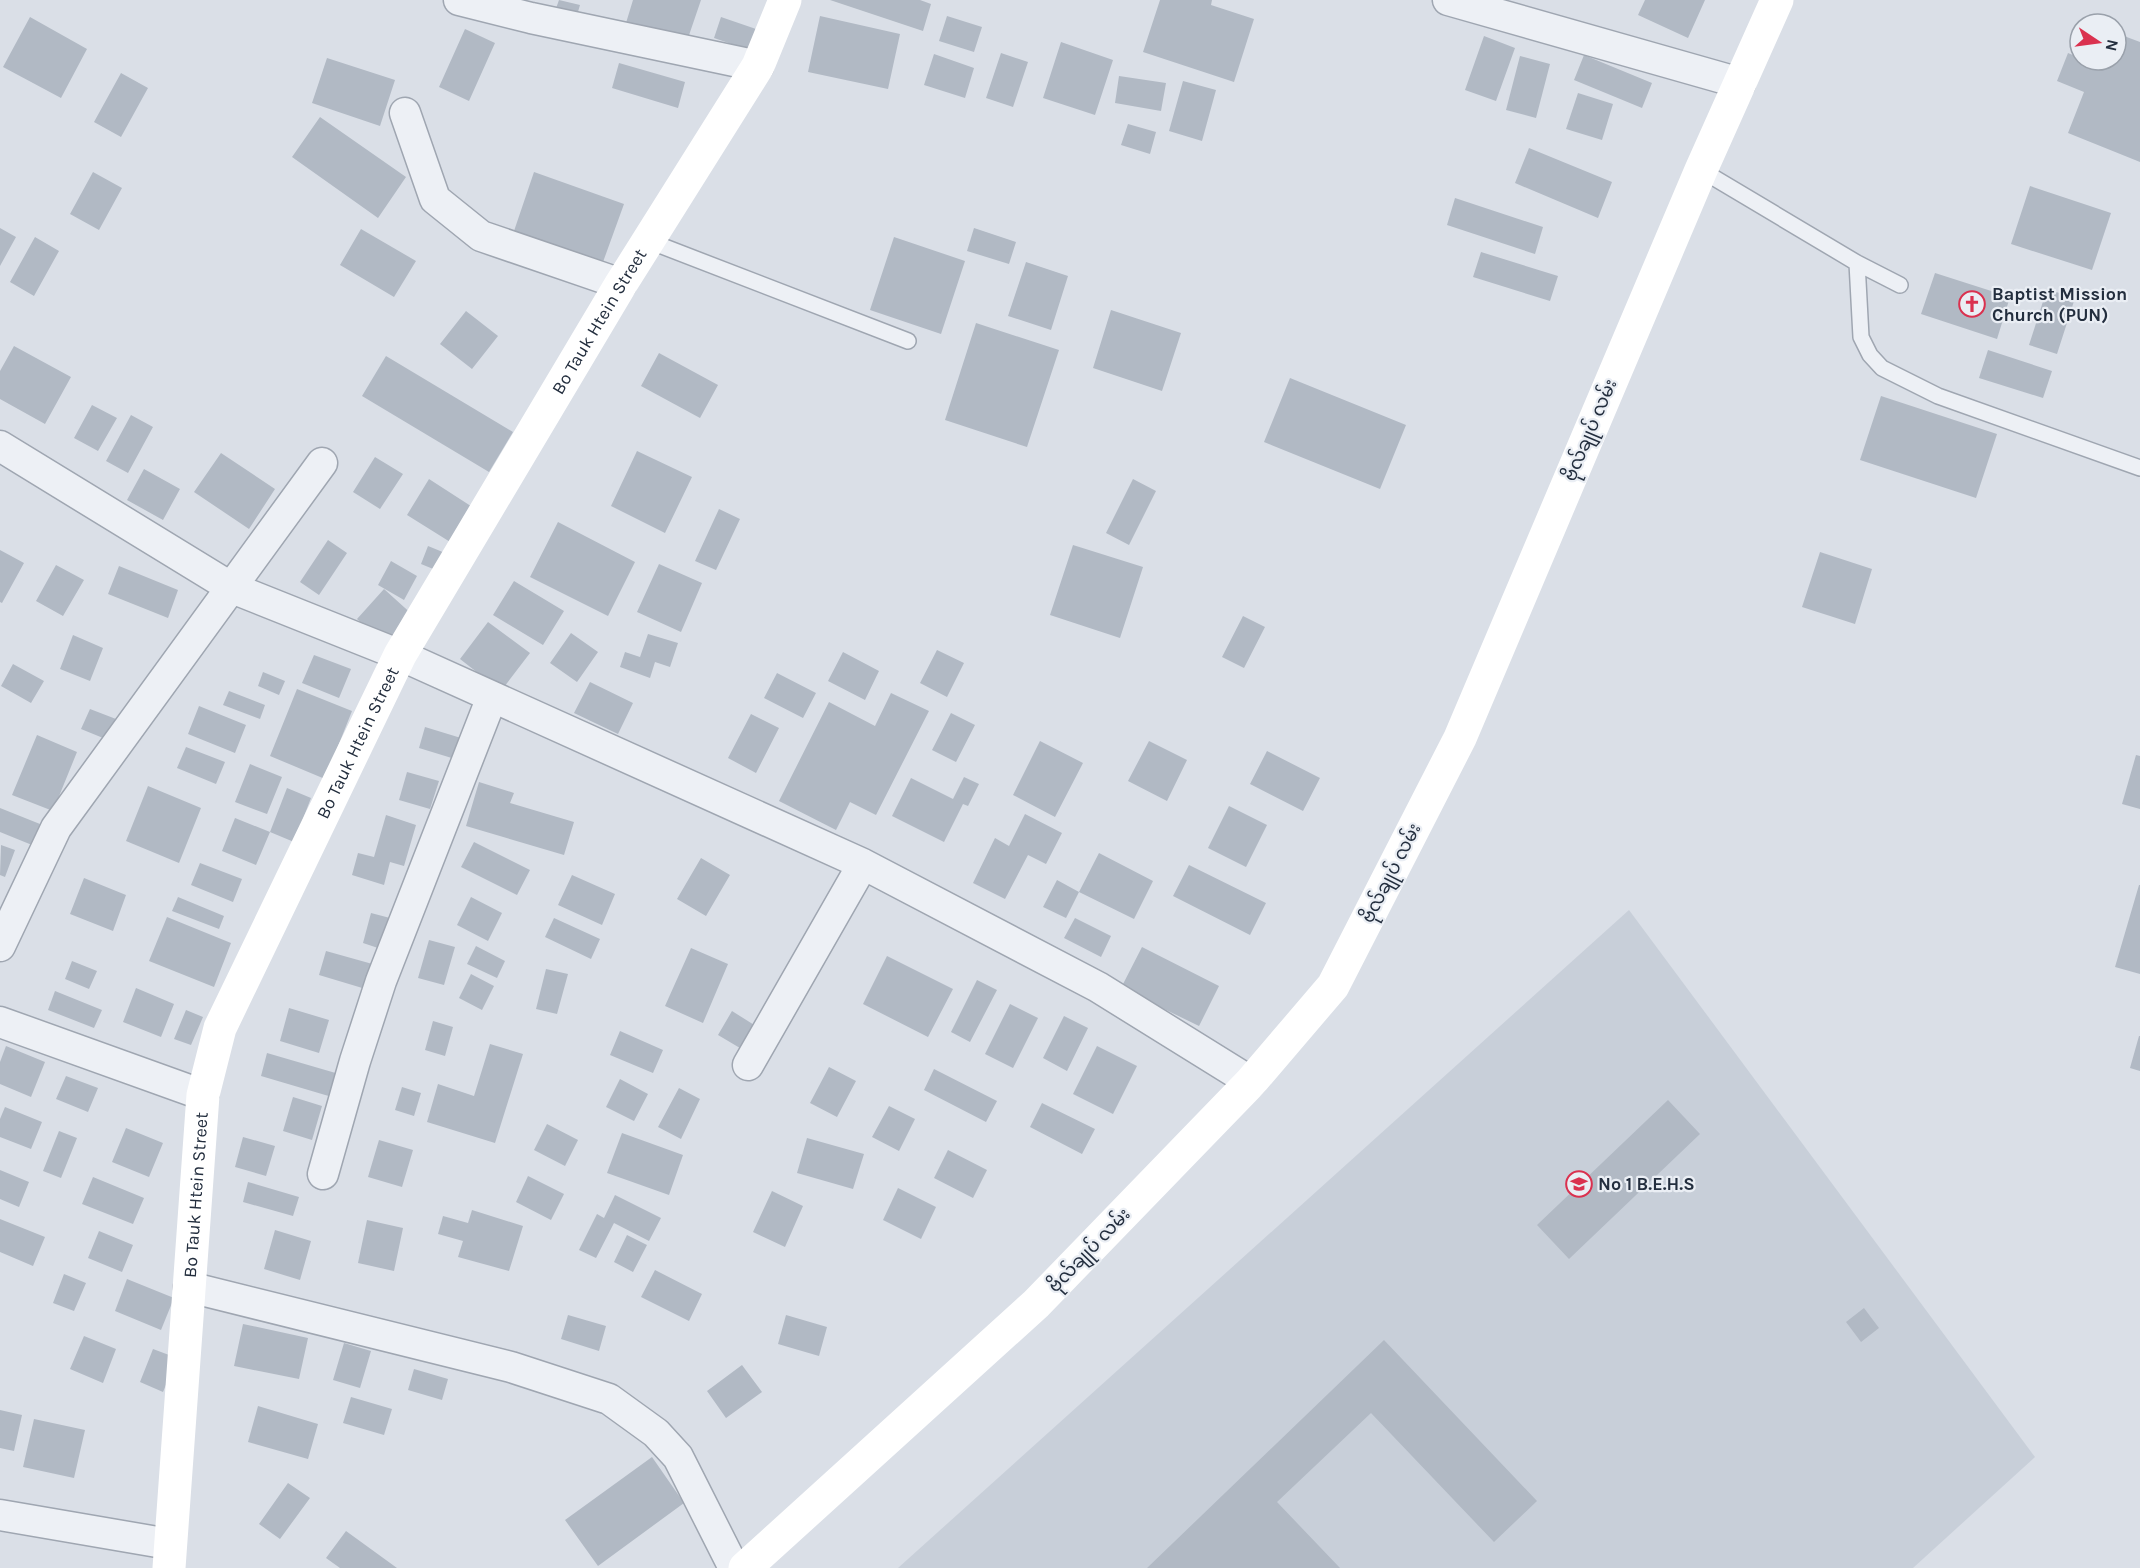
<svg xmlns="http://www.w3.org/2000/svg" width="2140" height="1568" viewBox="0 0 2140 1568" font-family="Karla,'Noto Sans Myanmar',sans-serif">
<rect width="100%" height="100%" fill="#dadfe7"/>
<path fill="#c8cfd9" d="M1629,910l406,547 -122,111h-1015z"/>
<path fill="#b1b9c4" d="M559,0l21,5 -5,17 -21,-8z
M633,0h68l-15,44 -60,-21z
M830,0h90l11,4 -8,27z
M1160,0h52l-1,5 43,14 -20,63 -91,-30z
M1645,0h60l-17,38 -50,-23z
M820,16l80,18 -12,55 -80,-17z
M947,16l35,11 -8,25 -35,-11z
M30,17l57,32 -26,49 -58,-31z
M721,17l35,12 -7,21 -35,-12z
M465,29l30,14 -26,58 -30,-14z
M2116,33l24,9v120l-72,-29 16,-41 -27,-11 11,-28 12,5v2l15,4 2,-4h19z
M1484,36l31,12 -19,53 -31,-11z
M1061,42l52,18 -18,55 -52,-17z
M1001,53l27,9 -15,45 -27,-9z
M934,54l40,14 -9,30 -41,-13z
M1584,55l68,28 -10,25 -68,-28z
M1520,56l30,8 -14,54 -30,-8z
M327,58l68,22 -15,46 -68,-23z
M619,63l66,19 -7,26 -66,-20z
M121,73l27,15 -27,49 -27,-15z
M1119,76l47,7 -5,28 -46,-8z
M1183,81l33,9 -14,51 -33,-10z
M1578,93l35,11 -11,36 -36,-11z
M320,117l86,60 -28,41 -86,-61z
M1128,124l28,8 -6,22 -29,-9z
M1529,148l83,34 -14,36 -83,-35z
M93,172l29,16 -23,42 -29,-16z
M534,172l90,32 -21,58 -89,-31z
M2030,186l81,27 -19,57 -81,-26z
M1455,198l88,29 -8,27 -88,-29z
M0,228l16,9 -16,29z
M974,228l42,14 -7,22 -42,-13z
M361,229l55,32 -22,36 -54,-32z
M35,237l24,14 -25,45 -24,-14z
M894,237l71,24 -24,73 -71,-24z
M1481,252l77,24 -8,25 -77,-24z
M1026,262l42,14 -17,54 -43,-14z
M1935,273l75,24 -13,42 -76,-25z
M2047,289l28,9 -18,56 -28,-9z
M1111,310l70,23 -19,58 -69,-23z
M466,311l32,25 -26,33 -32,-25z
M976,323l83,27 -32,97 -82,-27z
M14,346l57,31 -26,47 -45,-25v-28z
M1988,350l64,21 -9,27 -64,-20z
M659,353l59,32 -18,33 -59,-32z
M386,356l127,76 -24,40 -127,-76z
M1290,378l116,47 -26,64 -116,-47z
M1881,396l116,38 -21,64 -116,-38z
M92,405l25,13 -19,33 -24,-13z
M131,415l22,12 -25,46 -22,-12z
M637,451l55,26 -27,56 -54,-27z
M221,453l54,36 -26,40 -55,-37z
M375,457l28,17 -23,35 -27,-17z
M144,469l36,20 -17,31 -36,-20z
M429,479l48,31 -22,35 -48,-30z
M1133,479l23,12 -27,54 -23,-12z
M719,509l21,10 -24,51 -21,-9z
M558,522l77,40 -27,54 -78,-39z
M328,540l19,13 -28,42 -19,-13z
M1073,545l70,22 -23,71 -70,-23z
M428,546l22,9 -7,18 -22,-9z
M0,550l24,13 -22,40 -2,-1z
M1820,552l52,17 -17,55 -53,-17z
M391,561l26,15 -13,24 -26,-15z
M659,564l43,19 -21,49 -44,-20z
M56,565l28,15 -21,36 -27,-15z
M119,566l59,24 -10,28 -60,-24z
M514,581l50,30 -21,34 -50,-30z
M384,589l31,28 -27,31 -31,-29z
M1243,616l22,11 -21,41 -22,-11z
M488,622l42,31 -29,38 -41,-32z
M571,633l27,19 -21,30 -27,-19z
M648,634l30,9 -8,24 -15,-5 -5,16 -30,-11 5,-15 15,5z
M73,635l30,13 -13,33 -30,-12z
M937,650l27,13 -17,34 -27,-14z
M843,652l36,19 -14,29 -37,-19z
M314,655l37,14 -12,29 -37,-15z
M13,664l31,17 -13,22 -30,-17z
M263,672l22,9 -6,14 -21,-9z
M777,673l39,20 -13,25 -39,-20z
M590,682l43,21 -15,31 -44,-21z
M297,689l55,22 -27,68 -55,-23z
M229,691l36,14 -5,14 -37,-14z
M891,693l38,18 -53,104 -26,-13 -14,28 -57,-29 50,-99 46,24z
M199,706l47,19 -11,28 -47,-19z
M90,709l26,10 -8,21 -27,-11z
M951,713l24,12 -19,37 -24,-12z
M751,714l28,14 -23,45 -28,-15z
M425,727l36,11 -6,21 -36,-11z
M37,735l40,17 -24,59 -41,-16z
M1040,741l43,22 -28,54 -42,-22z
M1149,741l38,19 -20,41 -39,-20z
M186,747l39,15 -9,22 -39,-16z
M1267,751l53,27 -17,33 -53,-27z
M2136,755l4,1v53l-18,-5z
M250,764l32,13 -15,37 -32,-12z
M407,772l32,9 -9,28 -31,-9z
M964,777l15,7 -11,22 -5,-2 -19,38 -52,-26 19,-38 42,21z
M479,782l35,11 -4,10 64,19 -10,33 -98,-29z
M148,786l53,22 -22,55 -53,-22z
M287,788l24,10 -17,44 -24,-10z
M1229,806l38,19 -21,42 -38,-19z
M0,808l40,16 -8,21 -32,-13z
M1025,814l37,19 -16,31 -18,-9 -23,44 -32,-16 22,-45 14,8z
M386,815l30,10 -12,41 -14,-4 -6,23 -32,-10 6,-22 16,4z
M235,818l35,14 -14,33 -34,-14z
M474,842l56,28 -13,25 -56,-28z
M1,845l14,5 -10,27 -5,-2z
M1099,853l54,28 -19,38 -55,-27z
M701,858l29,17 -24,41 -29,-17z
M200,863l42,16 -9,23 -42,-17z
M1189,865l77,38 -16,32 -77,-39z
M572,875l43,19 -13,31 -44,-20z
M84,878l42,17 -13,36 -43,-17z
M1057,880l22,12 -13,26 -23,-11z
M2139,885h1v89l-25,-7z
M178,897l46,19 -5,13 -47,-18z
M471,897l31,16 -14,28 -31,-16z
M371,913l19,5 -9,31 -18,-6z
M167,917l64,26 -17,44 -65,-26z
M554,918l46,21 -9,20 -46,-22z
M1075,918l36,18 -10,21 -37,-19z
M429,940l26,7 -11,38 -26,-7z
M476,946l29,15 -8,17 -30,-14z
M1142,947l77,39 -20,40 -78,-38z
M691,948l37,16 -25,59 -38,-17z
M326,951l50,14 -7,25 -50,-15z
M887,956l66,33 -25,48 -65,-33z
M72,961l25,10 -8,18 -24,-10z
M546,969l22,5 -11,40 -21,-5z
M471,974l23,12 -12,24 -23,-12z
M977,980l20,10 -27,52 -19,-10z
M136,988l38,16 -13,33 -38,-15z
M55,991l47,19 -8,18 -46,-18z
M1010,1004l28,14 -25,50 -28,-14z
M289,1008l40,12 -10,33 -39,-12z
M186,1010l17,7 -12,28 -17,-6z
M732,1011l27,17 -14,23 -27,-16z
M1064,1016l24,12 -21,43 -24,-13z
M433,1021l20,6 -8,29 -20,-6z
M620,1031l43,19 -10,23 -43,-18z
M2139,1036h1v35l-10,-3z
M490,1044l33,10 -28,89 -68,-21 11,-38 36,12z
M6,1046l39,16 -14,35 -31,-13v-22z
M1097,1046l40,20 -24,48 -40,-20z
M267,1053l72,21 -7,23 -71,-21z
M829,1067l27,14 -19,36 -27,-14z
M934,1069l63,32 -11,21 -62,-32z
M66,1076l32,12 -10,24 -32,-13z
M620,1079l28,15 -14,27 -28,-14z
M402,1087l19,6 -7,23 -19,-6z
M679,1088l21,11 -19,40 -23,-12z
M293,1097l29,9 -10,34 -29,-9z
M1668,1100l32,34 -131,125 -32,-34z
M1042,1103l53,26 -13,25 -52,-27z
M889,1106l26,13 -16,32 -27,-14z
M5,1107l37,15 -11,27 -31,-12v-18z
M547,1124l31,16 -13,26 -31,-16z
M126,1128l37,15 -14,34 -37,-15z
M59,1131l18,7 -16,40 -18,-7z
M622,1133l61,22 -14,40 -62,-22z
M243,1137l32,9 -9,30 -31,-9z
M807,1138l57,16 -11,35 -56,-16z
M379,1140l34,10 -11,37 -34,-10z
M948,1150l39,20 -14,28 -39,-20z
M0,1170l29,12 -10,25 -19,-8z
M528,1176l36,18 -13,26 -35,-18z
M93,1177l51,21 -11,26 -51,-20z
M248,1182l51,15 -6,19 -50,-14z
M898,1188l38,19 -15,32 -38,-19z
M772,1191l31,15 -18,41 -32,-15z
M615,1195l46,23 -12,23 -35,-18 -18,35 -17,-8 18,-36 7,4z
M472,1210l51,16 -14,45 -51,-14 5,-16 -25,-7 5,-18 25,7z
M0,1219l45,18 -12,29 -33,-14z
M367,1220l36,8 -9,43 -36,-8z
M275,1230l36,11 -11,39 -36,-11z
M99,1231l34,14 -11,27 -34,-14z
M627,1235l20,10 -14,27 -19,-10z
M655,1270l47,24 -13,27 -48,-24z
M64,1274l22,9 -12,28 -21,-8z
M127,1279l47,19 -13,32 -46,-19z
M1864,1308l15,20 -18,14 -15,-20z
M568,1315l38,11 -7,25 -38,-12z
M786,1315l41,12 -8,29 -41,-12z
M243,1324l65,14 -9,41 -65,-13z
M84,1336l32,13 -13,34 -33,-14z
M1384,1340l153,161 -43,41 -123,-129 -94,89 63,66h-193z
M344,1343l27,8 -11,37 -27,-8z
M153,1349l24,9 -14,34 -23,-10z
M742,1365l20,27 -36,26 -19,-27z
M414,1369l34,10 -6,21 -34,-10z
M351,1397l41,12 -8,26 -41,-12z
M258,1406l60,18 -10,35 -60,-17z
M0,1410l22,5 -8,36 -14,-3z
M34,1419l51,11 -11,48 -51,-11z
M652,1457l32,46 -86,63 -33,-46z
M288,1483l22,15 -30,41 -21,-15z
M346,1531l51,37h-57l-14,-10z"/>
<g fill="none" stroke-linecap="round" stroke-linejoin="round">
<g stroke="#9fa6b1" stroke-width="18">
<path id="lane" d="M1701,170l156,93 43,22
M649,241l259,100
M1857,263l4,74 9,18 12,13 56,28 202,72"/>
</g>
<g stroke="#9fa6b1" stroke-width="33">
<path id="street" d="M459,0l72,18 227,48
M1448,0l292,83
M405,113l30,86 46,37 140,48
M0,446l232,142 168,67 463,209 235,123 153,95
M0,946l56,-118 266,-365
M0,1022l203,73
M748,1065l115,-201
M323,1174l32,-113 26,-80 111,-284
M189,1287l322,80 98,32 47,34 22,24 56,111
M0,1515l169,29"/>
</g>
<use href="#lane" stroke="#edf0f5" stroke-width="15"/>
<use href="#street" stroke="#edf0f5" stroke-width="30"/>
<g stroke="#fff" stroke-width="33">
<path id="s1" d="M169,1568l34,-473 17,-67 180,-373 221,-371 137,-218 27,-66"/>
<path d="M745,1568l291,-264 215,-222 82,-96 127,-248 241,-568 76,-170"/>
</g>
</g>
<defs>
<g id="church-ring" transform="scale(1.35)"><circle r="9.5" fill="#eaeef4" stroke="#da314f" stroke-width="1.5"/><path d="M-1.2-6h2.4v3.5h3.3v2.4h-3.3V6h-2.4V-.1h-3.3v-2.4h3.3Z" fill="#da314f"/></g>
<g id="school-ring" transform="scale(1.35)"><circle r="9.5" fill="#eaeef4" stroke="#da314f" stroke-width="1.5"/><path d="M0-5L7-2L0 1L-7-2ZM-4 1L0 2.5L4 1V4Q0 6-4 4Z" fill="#da314f"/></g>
</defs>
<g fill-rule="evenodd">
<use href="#church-ring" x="1972" y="304"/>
<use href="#school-ring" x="1579" y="1184"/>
</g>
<g text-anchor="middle" stroke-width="4.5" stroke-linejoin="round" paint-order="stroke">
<g font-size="18" font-weight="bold" fill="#232e3e" stroke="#eaeef4" text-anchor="start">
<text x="1992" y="300">Baptist Mission<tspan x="1992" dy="21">Church (PUN)</tspan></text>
<text x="1598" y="1190">No 1 B.E.H.S</text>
</g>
<g font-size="18" fill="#232e3e" stroke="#eaeef4">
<text dy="6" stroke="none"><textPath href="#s1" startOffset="1346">Bo Tauk Htein Street</textPath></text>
<text transform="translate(1590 430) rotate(-67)" y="6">ဗိုလ်ချုပ် လမ်း</text>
<text dy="6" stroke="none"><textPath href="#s1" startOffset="860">Bo Tauk Htein Street</textPath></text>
<text transform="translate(1391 873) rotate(-63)" y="6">ဗိုလ်ချုပ် လမ်း</text>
<text dy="6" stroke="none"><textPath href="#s1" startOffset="374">Bo Tauk Htein Street</textPath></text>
<text transform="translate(1089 1250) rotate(-46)" y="6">ဗိုလ်ချုပ် လမ်း</text>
</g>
</g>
<g transform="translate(2098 42) rotate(103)"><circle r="28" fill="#eaeef4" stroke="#9aa1ab" stroke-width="1.5"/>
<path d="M0-4.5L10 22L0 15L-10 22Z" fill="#da314f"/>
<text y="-9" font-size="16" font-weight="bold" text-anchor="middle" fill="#232e3e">N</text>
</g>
</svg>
